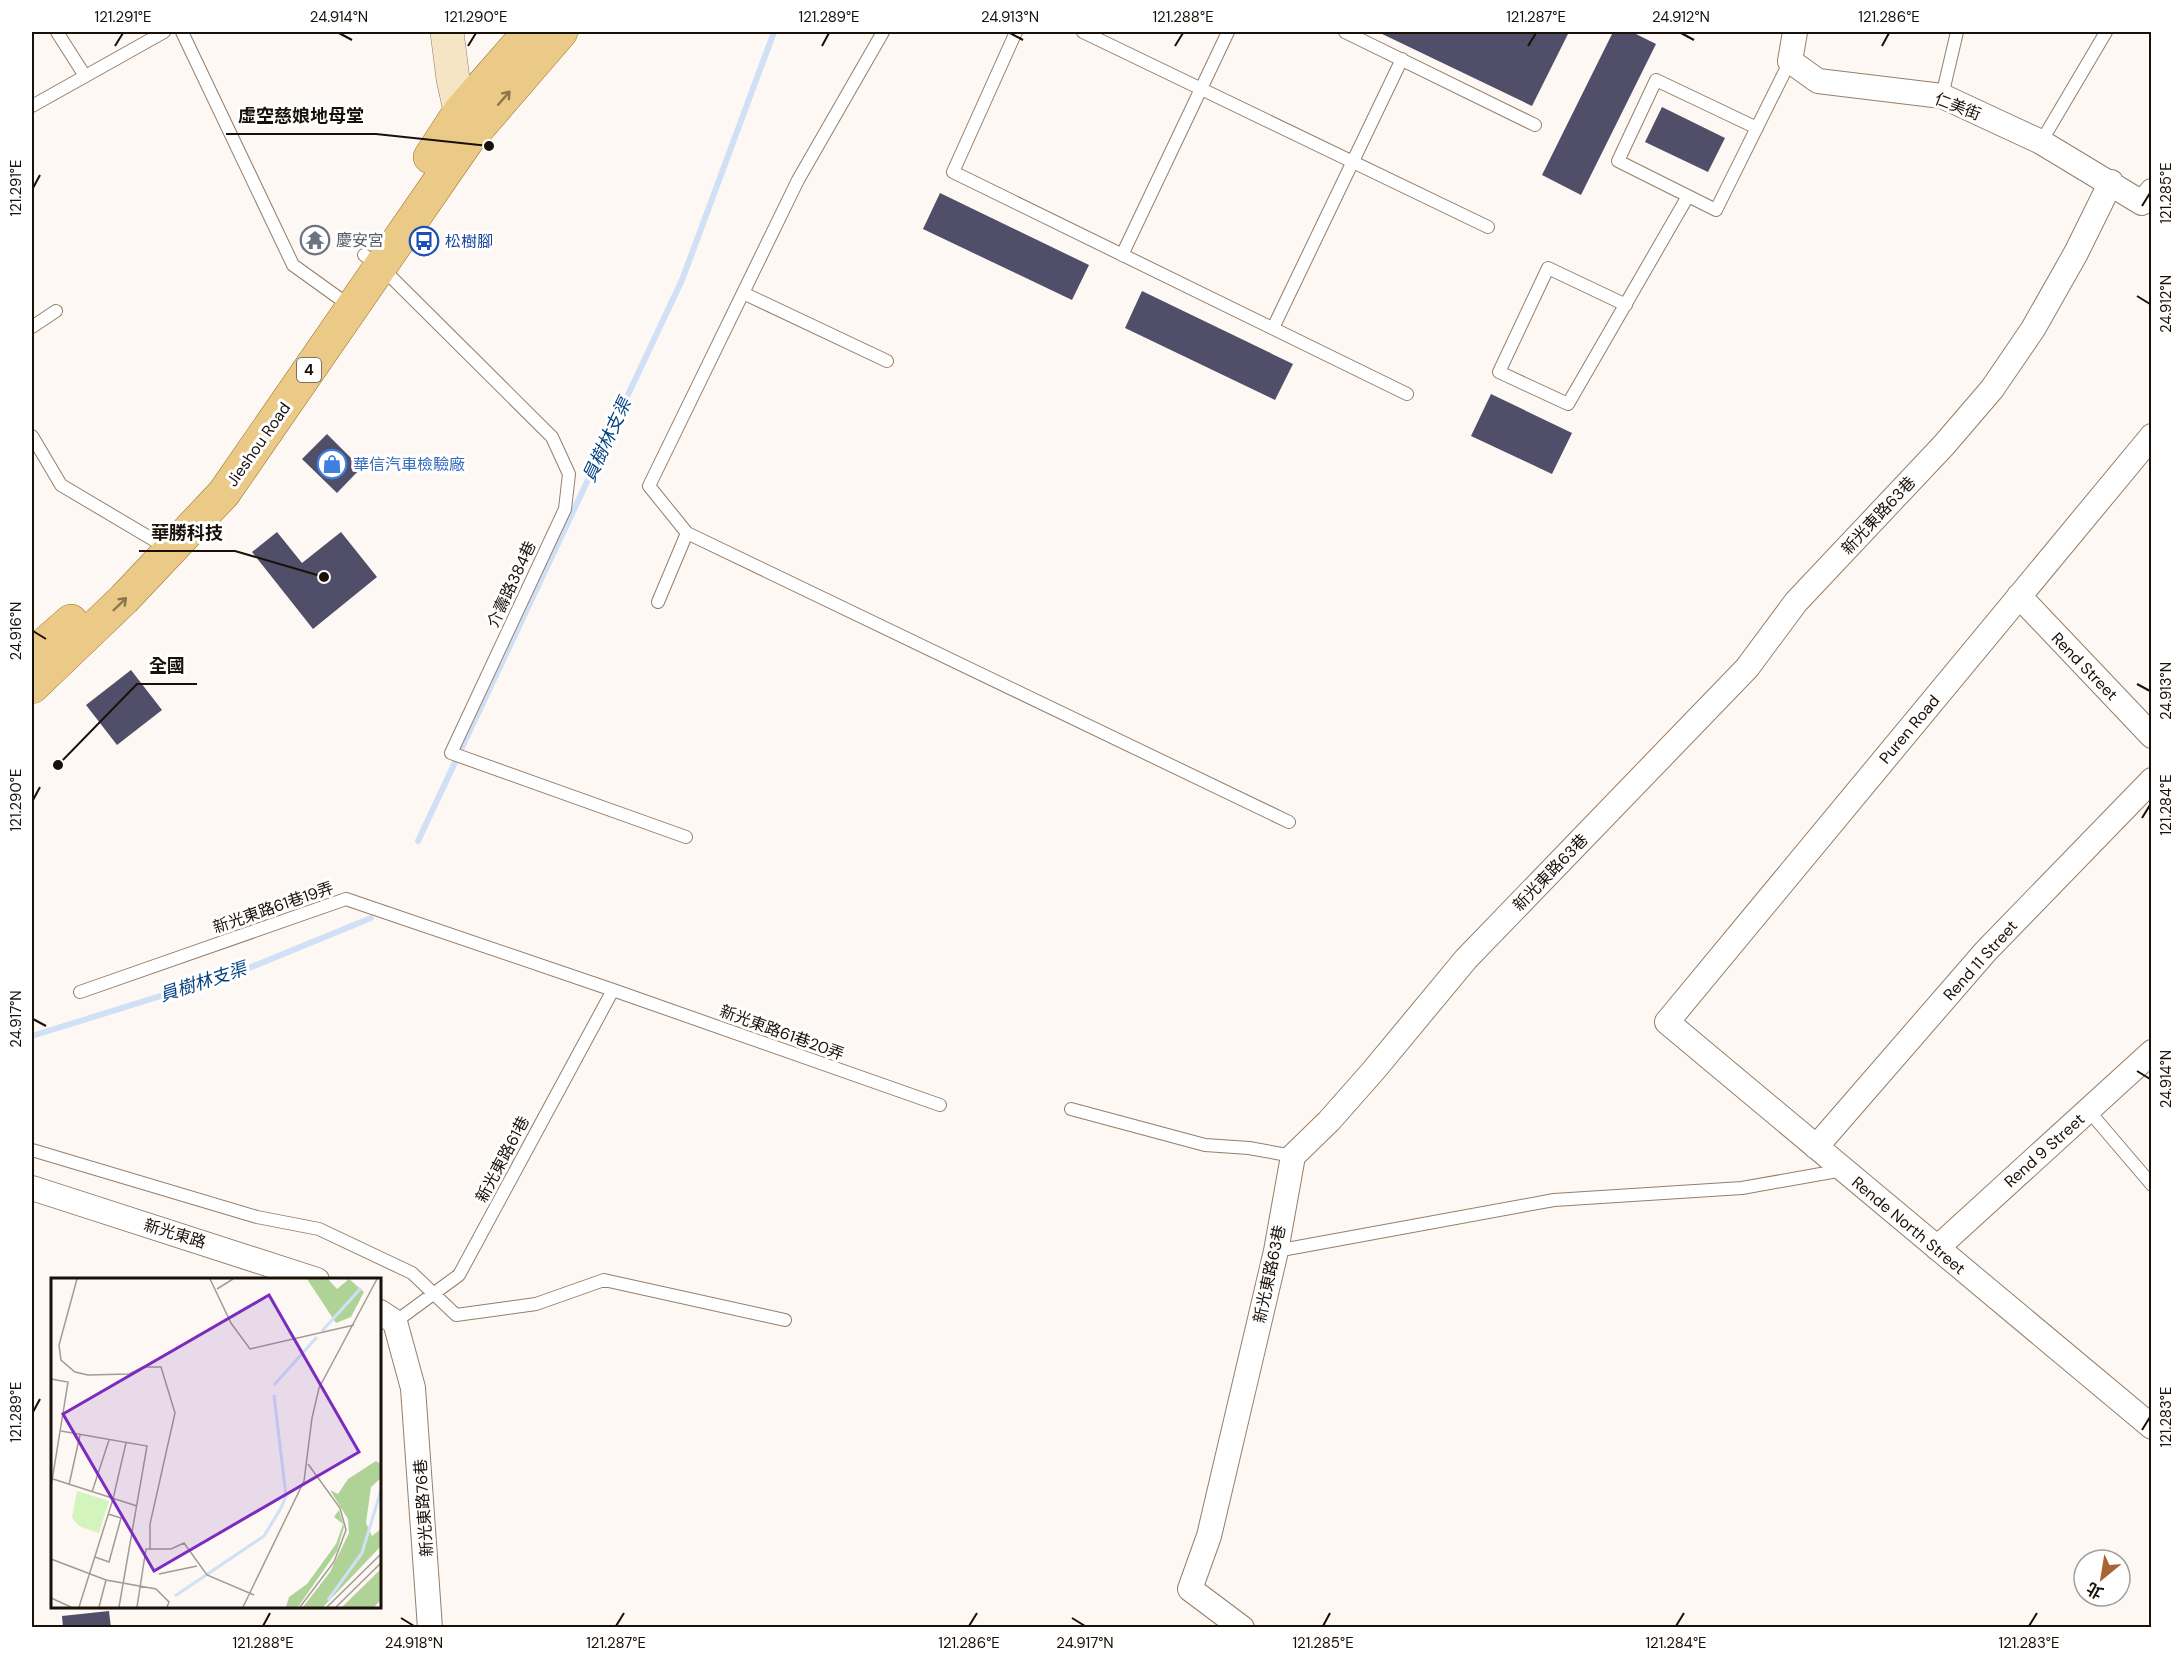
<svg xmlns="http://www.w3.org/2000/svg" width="2183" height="1659" viewBox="0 0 2183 1659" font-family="'DM Sans','Noto Sans TC',sans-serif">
<rect width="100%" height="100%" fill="#fdf8f3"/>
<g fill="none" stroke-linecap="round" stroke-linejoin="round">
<path stroke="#cfe0f7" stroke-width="6" d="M418,841l264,-561 92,-248
M32,1036l212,-66 127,-52"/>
</g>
<path fill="#504e68" d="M1378,32h191l-37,74z
M1613,32h19l24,12 -75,151 -39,-20z
M1662,107l63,31 -17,34 -63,-30z
M940,193l149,72 -17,35 -149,-71z
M1142,291l151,73 -18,36 -150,-72z
M1491,394l81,39 -20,41 -81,-38z
M327,434l34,34 -24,25 -35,-34z
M277,532l25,31 39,-31 36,45 -64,52 -61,-77z
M131,670l31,40 -45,35 -31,-40z
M109,1611l2,17h-48l-1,-12z"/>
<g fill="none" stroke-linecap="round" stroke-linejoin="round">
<g stroke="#967e6a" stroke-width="14">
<path id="lane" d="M57,32l28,44
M182,32l111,233 57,41
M1016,32l-63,140 454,222
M1083,32l405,195
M1345,32l190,93
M1942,96l15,-64
M32,106l132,-74
M1757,128l-101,-48 -38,81 98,49 74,-149
M2041,142l65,-110
M364,255l16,11 172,171 17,37 -4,35 -114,244 235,84
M1122,255l106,-223
M743,293l144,68
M1626,305l-78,-37 -49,104 69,32 120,-208
M32,327l24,-16
M1273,328l129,-269
M32,436l29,49 108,64
M687,533l602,289
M658,602l29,-69 -38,-47 149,-306 85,-148
M80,992l266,-93 267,91 327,115
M1071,1109l134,36 44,3 44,8
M2088,1110l64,75
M32,1150l225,67 62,12 93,44 44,42 80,-11 68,-24 181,40
M1276,1251l278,-51 188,-12 101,-18
M395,1322l64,-47 154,-285"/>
</g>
<g stroke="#967e6a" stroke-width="26">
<path id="street" d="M1795,32l-5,29 28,20 124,15 99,46 101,61 10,-12
M2152,436l-485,586 485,405
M2019,596l133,140
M1816,1147l170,-196 166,-171
M32,1188l285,92
M1937,1248l215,-196
M380,1312l15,10 18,66 17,240
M1242,1628l-52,-39 19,-53 67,-285 17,-95 36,-35 45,-51 92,-111 281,-291 49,-66 148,-157 48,-56 41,-60 43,-76 35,-71"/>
</g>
<g stroke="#967e6a" stroke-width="34">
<path id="secondary" d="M447,32l6,47 12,54"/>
</g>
<g stroke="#997228" stroke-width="34">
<path id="primary" d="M430,157l30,-46 69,-79
M32,655l39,-34
M32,687l92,-88 100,-106 243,-352 94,-109"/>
</g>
<use href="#lane" stroke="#fff" stroke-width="12"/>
<use href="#street" stroke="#fff" stroke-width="24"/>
<use href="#secondary" stroke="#f5e5c4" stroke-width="33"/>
<use href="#primary" stroke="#ebca88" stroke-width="33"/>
</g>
<defs><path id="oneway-shaft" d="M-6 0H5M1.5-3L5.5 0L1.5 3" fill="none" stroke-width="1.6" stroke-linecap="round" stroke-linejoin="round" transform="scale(1.5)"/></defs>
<g stroke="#8c764e">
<use href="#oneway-shaft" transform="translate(504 98) rotate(-49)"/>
<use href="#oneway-shaft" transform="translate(120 604) rotate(-44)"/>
</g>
<path fill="none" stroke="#191008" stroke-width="2" d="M339,33l13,7M1010,33l13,7M1681,33l13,7M115,46l8,-13M468,46l8,-13M822,46l7,-13M1175,46l8,-13M1528,46l8,-13M1882,46l7,-13M33,188l7,-13M2142,206l8,-13M2137,296l13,8M33,631l13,8M2137,684l13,7M33,800l7,-13M2142,818l8,-13M33,1019l13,7M2137,1071l13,8M33,1412l7,-13M2142,1430l8,-13M401,1618l13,8M1072,1618l13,8M263,1626l7,-13M616,1626l8,-13M969,1626l8,-13M1323,1626l7,-13M1676,1626l8,-13M2029,1626l8,-13"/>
<defs>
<g id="temple-ring" transform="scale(1.5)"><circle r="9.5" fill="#fff" stroke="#6b7280" stroke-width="1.5"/><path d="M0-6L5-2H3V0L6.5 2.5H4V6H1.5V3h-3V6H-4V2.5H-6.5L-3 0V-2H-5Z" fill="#6b7280"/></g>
<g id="bus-ring" transform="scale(1.5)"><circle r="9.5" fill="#fff" stroke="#1a4fb4" stroke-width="1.5"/><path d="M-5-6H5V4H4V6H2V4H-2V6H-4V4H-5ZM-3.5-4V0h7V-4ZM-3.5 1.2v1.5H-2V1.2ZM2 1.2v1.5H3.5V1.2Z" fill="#1a4fb4"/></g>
<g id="shop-ring" transform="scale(1.5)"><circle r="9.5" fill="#fff" stroke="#3f7fe0" stroke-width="1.5"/><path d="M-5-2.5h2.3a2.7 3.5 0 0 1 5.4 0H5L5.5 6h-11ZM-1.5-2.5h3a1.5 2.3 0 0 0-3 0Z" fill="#3f7fe0"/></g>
</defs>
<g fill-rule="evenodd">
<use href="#temple-ring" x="315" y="240"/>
<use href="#bus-ring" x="424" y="241"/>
<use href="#shop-ring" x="332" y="464"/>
</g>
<g text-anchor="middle" stroke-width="6" stroke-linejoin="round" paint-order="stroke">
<rect fill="#fff" stroke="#5e5852" stroke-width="1.5" x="297" y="358" width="24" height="24" rx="4.5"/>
<g font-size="15" font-weight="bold" fill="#191008">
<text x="309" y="375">4</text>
</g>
<g font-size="16" fill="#191008" stroke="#fff">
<text transform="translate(1958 106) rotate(21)" y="6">仁美街</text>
<text transform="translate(258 444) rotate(-55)" y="6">Jieshou Road</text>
<text transform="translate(1878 515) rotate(-47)" y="6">新光東路63巷</text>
<text transform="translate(511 584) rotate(-65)" y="6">介壽路384巷</text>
<text transform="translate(2085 666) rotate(46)" y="6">Rend Street</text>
<text transform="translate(1909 729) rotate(-50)" y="6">Puren Road</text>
<text transform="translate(1550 872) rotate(-46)" y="6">新光東路63巷</text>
<text transform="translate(273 907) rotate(-19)" y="6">新光東路61巷19弄</text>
<text transform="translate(1980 960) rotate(-48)" y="6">Rend 11 Street</text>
<text transform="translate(782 1032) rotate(20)" y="6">新光東路61巷20弄</text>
<text transform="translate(2044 1150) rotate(-42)" y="6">Rend 9 Street</text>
<text transform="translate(502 1159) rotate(-62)" y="6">新光東路61巷</text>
<text transform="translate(1909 1225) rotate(40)" y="6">Rende North Street</text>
<text transform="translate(175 1233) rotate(17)" y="6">新光東路</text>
<text transform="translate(1269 1274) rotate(-78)" y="6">新光東路63巷</text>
<text transform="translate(423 1508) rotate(-94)" y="6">新光東路76巷</text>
</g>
<g font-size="16" fill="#5b616d" stroke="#fff" text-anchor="start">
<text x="336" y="246">慶安宮</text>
</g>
<g font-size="16" fill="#164399" stroke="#fff" text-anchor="start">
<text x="445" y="247">松樹腳</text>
</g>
<g font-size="16" fill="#366cbe" stroke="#fff" text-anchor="start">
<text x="353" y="470">華信汽車檢驗廠</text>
</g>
<g font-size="18" font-style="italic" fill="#044181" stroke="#fff">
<text transform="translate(607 440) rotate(-65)" y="6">員樹林支渠</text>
<text transform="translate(203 982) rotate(-18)" y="6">員樹林支渠</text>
</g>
</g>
<g transform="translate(51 1278)">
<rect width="330" height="330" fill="#fdf8f3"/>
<path d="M26,213l32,10 -10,32 -20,-7 -7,-8z" fill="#d3f4bc"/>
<path d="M256,1h21l9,10 12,-10 15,13 -13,25 -15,6zM325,183l5,3v14l-10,9 -5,36 6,13 9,-7v17l-58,61h-20l27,-35 19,-39 -1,-14 -18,-29 8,4 10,-15zM288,232l5,17 -7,24 -39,56h-12l3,-10 18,-13 29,-40 7,-20 -9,-7zM330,291v31l-7,7h-32z" fill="#afd396"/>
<path fill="none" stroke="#cfe0f7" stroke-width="3" d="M271,53l39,-43M223,107l43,-48M124,318l89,-60 17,-28 5,-12 -12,-101M277,322l34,-47 19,-63"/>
<path fill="none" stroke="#a29b95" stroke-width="1.5" d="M26,1l-18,66 2,15 14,12 13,3 41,-1 14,-7h18l14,46 -25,111v26M159,1l21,44 19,26 104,-24M166,11l16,-10M0,101l17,3 -17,105M10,153l86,15 -28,161M2,201l84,27M18,207l11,-50M41,214l17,-52M44,279l14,5 12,-44 -13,-4M0,281l55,21 50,9 13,13 -2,5M108,296l38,-8M0,320l20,9M28,329l34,-108 13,-56M48,329l7,-27M86,329l9,-58h25l13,-6 23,32 47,20M192,329l61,-126 8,-63 7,-30 58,-109M249,329l34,-45 12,-32 -6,-22 -32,-44M276,329l54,-53M285,329l45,-44"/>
<path fill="#7b2cbf" fill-opacity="0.15" stroke="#7b2cbf" stroke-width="3" d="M218,17l90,157 -205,119 -91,-157z"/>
<rect width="330" height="330" fill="none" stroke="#191008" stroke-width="3"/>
</g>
<path fill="none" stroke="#191008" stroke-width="2" d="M489 146L376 134H226M324 577L235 551H139M58 765L137 684H197"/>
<g fill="#191008" stroke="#fff" stroke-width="2">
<circle cx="489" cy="146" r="6"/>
<circle cx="324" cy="577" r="6"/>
<circle cx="58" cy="765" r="6"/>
</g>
<g font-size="18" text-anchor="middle" font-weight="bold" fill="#191008" stroke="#fff" stroke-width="6" stroke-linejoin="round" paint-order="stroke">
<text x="301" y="122">虛空慈娘地母堂</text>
<text x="187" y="539">華勝科技</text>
<text x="167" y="672">全國</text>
</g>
<rect width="2183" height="1659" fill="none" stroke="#ffffff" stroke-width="66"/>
<g transform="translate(2102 1578) rotate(210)"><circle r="28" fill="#ffffff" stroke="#a39f9c" stroke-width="1.5"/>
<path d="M0-4.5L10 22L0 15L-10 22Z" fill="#a86532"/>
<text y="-9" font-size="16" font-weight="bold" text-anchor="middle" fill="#191008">北</text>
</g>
<rect x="33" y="33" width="2117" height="1593" fill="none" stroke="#191008" stroke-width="2"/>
<g font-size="15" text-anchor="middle" fill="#191008">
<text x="123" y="22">121.291°E</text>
<text x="339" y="22">24.914°N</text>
<text x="476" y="22">121.290°E</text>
<text x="829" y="22">121.289°E</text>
<text x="1010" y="22">24.913°N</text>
<text x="1183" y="22">121.288°E</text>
<text x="1536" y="22">121.287°E</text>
<text x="1681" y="22">24.912°N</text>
<text x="1889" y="22">121.286°E</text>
<text transform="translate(16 188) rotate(-90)" y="5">121.291°E</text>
<text transform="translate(2166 193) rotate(-90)" y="5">121.285°E</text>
<text transform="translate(2166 304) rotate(-90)" y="5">24.912°N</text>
<text transform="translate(16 631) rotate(-90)" y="5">24.916°N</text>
<text transform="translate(2166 691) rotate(-90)" y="5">24.913°N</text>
<text transform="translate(16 800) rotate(-90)" y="5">121.290°E</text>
<text transform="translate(2166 805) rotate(-90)" y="5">121.284°E</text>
<text transform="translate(16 1019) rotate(-90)" y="5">24.917°N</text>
<text transform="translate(2166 1079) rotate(-90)" y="5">24.914°N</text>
<text transform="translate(16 1412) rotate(-90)" y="5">121.289°E</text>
<text transform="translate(2166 1417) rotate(-90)" y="5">121.283°E</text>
<text x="263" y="1648">121.288°E</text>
<text x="414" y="1648">24.918°N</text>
<text x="616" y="1648">121.287°E</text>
<text x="969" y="1648">121.286°E</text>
<text x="1085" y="1648">24.917°N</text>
<text x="1323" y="1648">121.285°E</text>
<text x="1676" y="1648">121.284°E</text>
<text x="2029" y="1648">121.283°E</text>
</g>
</svg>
